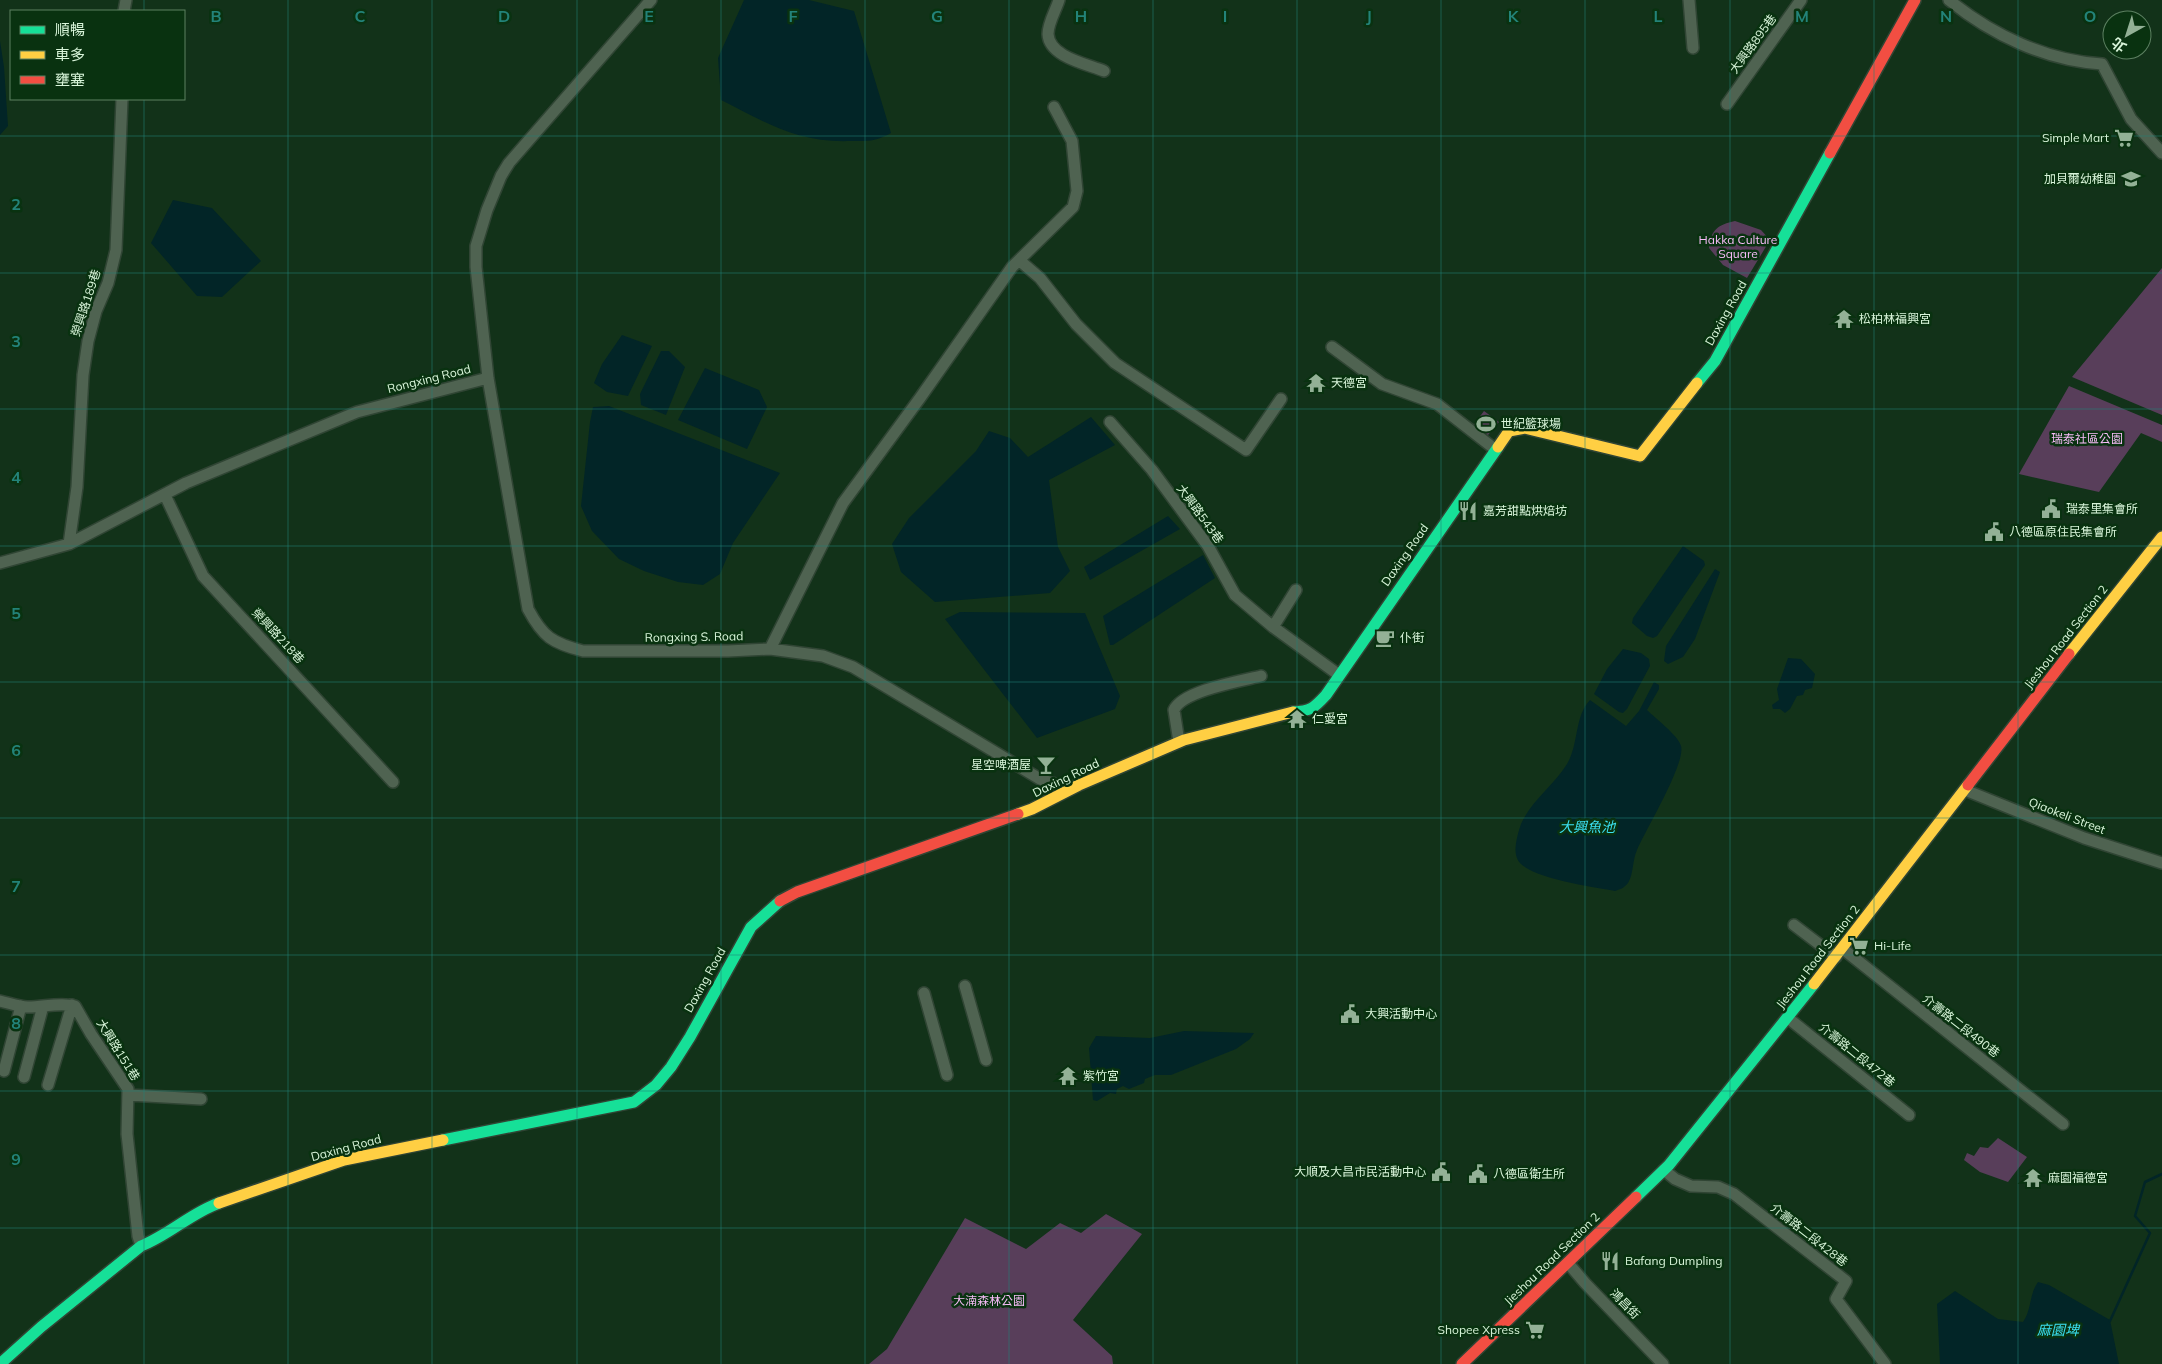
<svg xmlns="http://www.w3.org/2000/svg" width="2162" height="1364" viewBox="0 0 2162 1364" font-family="Mulish,'Noto Sans TC',sans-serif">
<rect width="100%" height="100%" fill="#123219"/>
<path fill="#583e5a" d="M1735,221l26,9 9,10 -23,38 -24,-13 -14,-17c2,-19 9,-23 26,-27z
M2162,268v147l-90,-38z
M2069,386l93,39v17l-21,-9 -42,59 -80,-18z
M1484,411l15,11 -11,13 -3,1 -13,-9z
M1998,1138l29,19 -19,25 -28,-10 -16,-12 3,-7 7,3 6,-9 8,1z
M1106,1214l36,20 -69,86 39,36 1,8h-244l18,-15 78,-131 61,31 34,-26 21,10z"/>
<path fill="#022527" d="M744,0h65l45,11 37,122c-16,9 -23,8 -40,8 -54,2 -84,-18 -130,-41l-3,-42z
M0,41l4,26 4,59 -8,9z
M173,200l39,8 49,53 -39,36 -25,-1 -46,-53z
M622,335l30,11 -24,50 -21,-4 -13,-9 8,-19z
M661,351h8l16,16 -19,48 -25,-10 -1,-11z
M705,368l54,22 8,17 -20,42 -69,-29z
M609,406l171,67 -47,70 -13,31 -17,11 -25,-3 -34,-11 -25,-12 -27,-28 -11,-25 9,-84 3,-15z
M1091,417l24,28 -66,35 9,67 12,24 -20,22 -115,9 -34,-30 -9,-28 17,-26 67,-67 13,-20 21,7 18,19z
M1168,516l12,13 -90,51 -6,-13z
M1683,546l21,15 1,4 -48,71 -4,2 -6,-2 -15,-13 1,-5z
M1203,555l12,23 -102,67h-3l-7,-29z
M1715,569l5,3 -25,67 -12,18 -15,7 -4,-3 2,-15z
M960,612l125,1 35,83 -5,13 -78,29 -92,-119z
M1623,649l18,4 8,6 1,7 -23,43 -4,4 -4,-1 -25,-18 13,-25z
M1788,658l13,1 14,15 -3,14 -7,2 -2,5 -6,1 -7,13 -5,4 -5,-4h-7l-1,-4 7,-5 -2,-11z
M1654,682l5,3v4l-12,21c8,8 31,25 34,36 5,17 -36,85 -44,104 -5,11 -3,23 -9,33 -4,5 -7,6 -13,8 -20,-4 -92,-13 -98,-33 -4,-9 1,-25 4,-34 10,-23 33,-39 46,-60 12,-20 7,-47 23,-64l36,26 13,-15z
M1184,1031l70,2 -4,6 -14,10 -65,26h-16l-10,4 -1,4 -15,6 -6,-3 -6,3 -1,5 -6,-1 -13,8 -4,-1 -4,-52 7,-12 54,2z
M2038,1282l11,3 61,35 9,44h-179l-3,-60 18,-13 43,28 25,3c9,-13 6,-28 15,-40z"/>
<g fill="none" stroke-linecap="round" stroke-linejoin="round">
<path stroke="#022527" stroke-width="2.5" d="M2110,1321l40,-88 -15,-17 10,-34 17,-8"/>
<g stroke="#304534" stroke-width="14">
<path id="street" d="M651,0l-142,163 -8,13 -14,34 -11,36v21l12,111 40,231c15,28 24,34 55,42h145l42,-2 53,7 30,11 187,112 18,6h19
M1059,0c-3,10 -11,23 -11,34 1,23 39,30 56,37
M1689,0l4,48
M1949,0c43,35 98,61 153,64l29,55 31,34
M124,11l2,-11
M1727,104l74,-104
M1019,260l21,18 36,46 39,39 131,87 35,-51
M1332,347l50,37 55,20 59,46
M1110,422l42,48 56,76 27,49 38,32 66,48
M165,495l38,81 190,206
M69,544l8,-57 6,-112 5,-34 8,-30 12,-28 8,-33 6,-151
M0,563l69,-19 117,-61 171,-71 131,-34
M1273,627l23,-37
M770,649l73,-146 77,-105 92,-131 61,-60 4,-16 -5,-50 -18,-34
M1179,742l-5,-32c8,-19 66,-29 87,-34
M1965,790l119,48 78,25
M1794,925l42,32
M1843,949l220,175
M965,986l21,74
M924,993l23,82
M0,1001c9,2 19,6 28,6 16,0 32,-5 47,-1l16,28 37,55 -1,45 11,102 3,10
M1788,1018l121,97
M4,1071l17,-65
M24,1077l19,-71
M48,1085l24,-80
M129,1095l72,4
M1664,1170l11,9 16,7 27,1 16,7 112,87 -10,18 49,65
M1568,1263l17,20 78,81"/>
</g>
<g stroke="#304534" stroke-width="14">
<path id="fast" d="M1697,383l18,-22 115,-208
M1293,712c18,-1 21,-4 33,-17l172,-248
M443,1140l191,-38 22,-17 15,-18 19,-30 61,-110 29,-26
M1636,1197l33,-32 145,-181
M0,1364l41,-37 100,-81c28,-11 50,-33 78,-43"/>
</g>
<g stroke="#304534" stroke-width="14">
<path id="slow" d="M1498,447l11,-16 16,-3 115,28 57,-73
M2069,654l93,-117
M1018,814l14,-5 47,-24 105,-45 109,-28
M1814,984l154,-199
M219,1203l125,-43 99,-20"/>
</g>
<g stroke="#304534" stroke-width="14">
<path id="jam" d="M1830,153l85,-153
M1968,785l101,-131
M780,901l17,-9 221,-78
M1462,1364l174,-167"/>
</g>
<use href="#street" stroke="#4f6351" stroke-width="11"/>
<use href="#fast" stroke="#16e098" stroke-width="11"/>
<use href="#slow" stroke="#ffcf43" stroke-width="11"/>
<use href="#jam" stroke="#f24e42" stroke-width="11"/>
</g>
<path fill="none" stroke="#238379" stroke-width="1" stroke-opacity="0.55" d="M144,0v11M288,0v1364M432,0v1364M577,0v1364M721,0v1364M865,0v1364M1009,0v1364M1153,0v1364M1297,0v1364M1441,0v1364M1585,0v1364M1730,0v1364M1874,0v1364M2018,0v1364M144,99v1265M0,136h2162M0,273h2162M0,409h2162M0,546h2162M0,682h2162M0,818h2162M0,955h2162M0,1091h2162M0,1228h2162"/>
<defs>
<g id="supermarket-bare" transform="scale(1.5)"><path d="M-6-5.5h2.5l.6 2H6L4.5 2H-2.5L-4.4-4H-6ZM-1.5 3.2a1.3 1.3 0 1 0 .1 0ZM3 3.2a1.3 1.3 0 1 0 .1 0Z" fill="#93b196" stroke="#093210" stroke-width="2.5" paint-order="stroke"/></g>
<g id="school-bare" transform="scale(1.5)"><path d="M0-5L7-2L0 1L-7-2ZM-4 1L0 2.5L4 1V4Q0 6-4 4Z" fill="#93b196" stroke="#093210" stroke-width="2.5" paint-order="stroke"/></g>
<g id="temple-bare" transform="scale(1.5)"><path d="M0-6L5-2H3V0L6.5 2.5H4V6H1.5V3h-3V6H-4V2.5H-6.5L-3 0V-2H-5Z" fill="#93b196" stroke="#093210" stroke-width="2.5" paint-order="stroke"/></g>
<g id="stadium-bare" transform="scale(1.5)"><path d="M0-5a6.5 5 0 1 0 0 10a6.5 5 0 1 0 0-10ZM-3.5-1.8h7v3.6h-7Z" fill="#93b196" stroke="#093210" stroke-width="2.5" paint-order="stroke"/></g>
<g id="civic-bare" transform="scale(1.5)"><path d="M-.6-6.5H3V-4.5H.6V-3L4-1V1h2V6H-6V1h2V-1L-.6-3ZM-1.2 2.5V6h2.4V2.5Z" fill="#93b196" stroke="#093210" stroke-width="2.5" paint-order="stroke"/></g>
<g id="restaurant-bare" transform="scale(1.5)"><path d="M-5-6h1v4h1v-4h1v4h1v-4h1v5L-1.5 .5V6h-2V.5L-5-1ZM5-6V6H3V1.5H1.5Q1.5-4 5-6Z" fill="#93b196" stroke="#093210" stroke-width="2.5" paint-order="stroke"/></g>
<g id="cafe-bare" transform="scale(1.5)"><path d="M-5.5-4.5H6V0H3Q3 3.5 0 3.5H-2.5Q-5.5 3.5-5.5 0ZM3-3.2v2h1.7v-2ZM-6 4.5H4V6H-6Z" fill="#93b196" stroke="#093210" stroke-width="2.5" paint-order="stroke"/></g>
<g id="bar-bare" transform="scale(1.5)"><path d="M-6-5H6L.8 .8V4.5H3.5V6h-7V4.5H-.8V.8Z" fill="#93b196" stroke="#093210" stroke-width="2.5" paint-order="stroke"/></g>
</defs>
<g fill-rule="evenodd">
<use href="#supermarket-bare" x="2124" y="138"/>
<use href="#school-bare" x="2131" y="179"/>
<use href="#temple-bare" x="1844" y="319"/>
<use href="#temple-bare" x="1316" y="383"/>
<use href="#stadium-bare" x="1486" y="424"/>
<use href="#civic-bare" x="2051" y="509"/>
<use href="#restaurant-bare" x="1468" y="511"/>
<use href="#civic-bare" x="1994" y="532"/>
<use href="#cafe-bare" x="1385" y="638"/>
<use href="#temple-bare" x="1297" y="719"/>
<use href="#bar-bare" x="1046" y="765"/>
<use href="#supermarket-bare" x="1859" y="946"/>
<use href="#civic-bare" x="1350" y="1014"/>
<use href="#temple-bare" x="1068" y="1076"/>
<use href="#civic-bare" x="1441" y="1172"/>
<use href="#civic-bare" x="1478" y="1174"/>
<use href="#temple-bare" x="2033" y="1178"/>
<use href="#restaurant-bare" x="1610" y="1261"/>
<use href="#supermarket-bare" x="1535" y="1330"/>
</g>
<g text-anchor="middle" stroke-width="5" stroke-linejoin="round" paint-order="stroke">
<g font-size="12" fill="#d9f5da" stroke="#093210">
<text transform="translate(1753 44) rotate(-54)" y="4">大興路895巷</text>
<text transform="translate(86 303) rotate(-72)" y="4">榮興路189巷</text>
<text transform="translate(1726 313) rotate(-61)" y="4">Daxing Road</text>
<text transform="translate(429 379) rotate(-14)" y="4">Rongxing Road</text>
<text transform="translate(1200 514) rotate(54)" y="4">大興路543巷</text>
<text transform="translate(1405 555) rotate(-55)" y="4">Daxing Road</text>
<text transform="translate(278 636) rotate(47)" y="4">榮興路218巷</text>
<text transform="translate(694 637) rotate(-1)" y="4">Rongxing S. Road</text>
<text transform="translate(2066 637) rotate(-52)" y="4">Jieshou Road Section 2</text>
<text transform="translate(1066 778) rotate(-26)" y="4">Daxing Road</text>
<text transform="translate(2067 816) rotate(21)" y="4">Qiaokeli Street</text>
<text transform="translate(1818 957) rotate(-52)" y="4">Jieshou Road Section 2</text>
<text transform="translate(705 980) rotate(-61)" y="4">Daxing Road</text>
<text transform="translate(1961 1026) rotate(38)" y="4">介壽路二段490巷</text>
<text transform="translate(118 1050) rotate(58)" y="4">大興路151巷</text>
<text transform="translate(1857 1055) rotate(39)" y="4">介壽路二段472巷</text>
<text transform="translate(346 1148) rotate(-15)" y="4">Daxing Road</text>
<text transform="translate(1809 1235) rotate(38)" y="4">介壽路二段428巷</text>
<text transform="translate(1552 1259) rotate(-44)" y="4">Jieshou Road Section 2</text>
<text transform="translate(1625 1304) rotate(46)" y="4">鴻昌街</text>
</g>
<g font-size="12" fill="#d9f5da" stroke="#093210" text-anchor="start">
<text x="2109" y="142" text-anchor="end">Simple Mart</text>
<text x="2116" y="183" text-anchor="end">加貝爾幼稚園</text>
<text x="1859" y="323">松柏林福興宮</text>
<text x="1331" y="387">天德宮</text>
<text x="1501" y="428">世紀籃球場</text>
<text x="2066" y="513">瑞泰里集會所</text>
<text x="1483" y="515">嘉芳甜點烘焙坊</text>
<text x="2009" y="536">八德區原住民集會所</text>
<text x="1400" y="642">仆街</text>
<text x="1312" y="723">仁愛宮</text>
<text x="1031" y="769" text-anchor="end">星空啤酒屋</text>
<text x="1874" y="950">Hi-Life</text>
<text x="1365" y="1018">大興活動中心</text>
<text x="1083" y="1080">紫竹宮</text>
<text x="1426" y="1176" text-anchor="end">大順及大昌市民活動中心</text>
<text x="1493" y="1178">八德區衛生所</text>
<text x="2048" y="1182">麻園福德宮</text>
<text x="1625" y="1265">Bafang Dumpling</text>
<text x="1520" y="1334" text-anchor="end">Shopee Xpress</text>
</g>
<g font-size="12" fill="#f8bcf9" stroke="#093210">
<text x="1738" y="244">Hakka Culture<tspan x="1738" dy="14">Square</tspan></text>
<text x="2087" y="443">瑞泰社區公園</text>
<text x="989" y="1305">大湳森林公園</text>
</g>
<g font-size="14" font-style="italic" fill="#3be0f2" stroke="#093210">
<text x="1587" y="832">大興魚池</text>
<text x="2058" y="1335">麻園埤</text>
</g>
</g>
<g font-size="16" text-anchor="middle" font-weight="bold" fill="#238379" stroke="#093210" stroke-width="5" stroke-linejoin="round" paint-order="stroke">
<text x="216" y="22">B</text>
<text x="360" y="22">C</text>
<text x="504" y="22">D</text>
<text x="649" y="22">E</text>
<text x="793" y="22">F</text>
<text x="937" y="22">G</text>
<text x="1081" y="22">H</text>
<text x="1225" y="22">I</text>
<text x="1369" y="22">J</text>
<text x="1513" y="22">K</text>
<text x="1658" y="22">L</text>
<text x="1802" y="22">M</text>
<text x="1946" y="22">N</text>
<text x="2090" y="22">O</text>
<text x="16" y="210">2</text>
<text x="16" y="347">3</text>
<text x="16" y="483">4</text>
<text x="16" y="619">5</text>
<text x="16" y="756">6</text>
<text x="16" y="892">7</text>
<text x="16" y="1029">8</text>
<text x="16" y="1165">9</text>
</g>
<rect x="10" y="10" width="175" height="90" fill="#093210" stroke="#5c8061"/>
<rect x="20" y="26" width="25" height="8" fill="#16e098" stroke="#5c8061"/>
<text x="55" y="35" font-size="15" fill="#d9f5da">順暢</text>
<rect x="20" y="51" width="25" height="8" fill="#ffcf43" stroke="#5c8061"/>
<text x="55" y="60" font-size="15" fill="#d9f5da">車多</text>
<rect x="20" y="76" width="25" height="8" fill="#f24e42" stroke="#5c8061"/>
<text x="55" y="85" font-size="15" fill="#d9f5da">壅塞</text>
<g transform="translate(2127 35) rotate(219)"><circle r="24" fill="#093210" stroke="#5c8061"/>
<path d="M0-4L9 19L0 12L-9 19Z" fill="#93b196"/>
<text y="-8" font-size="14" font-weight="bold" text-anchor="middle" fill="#d9f5da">北</text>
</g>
</svg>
